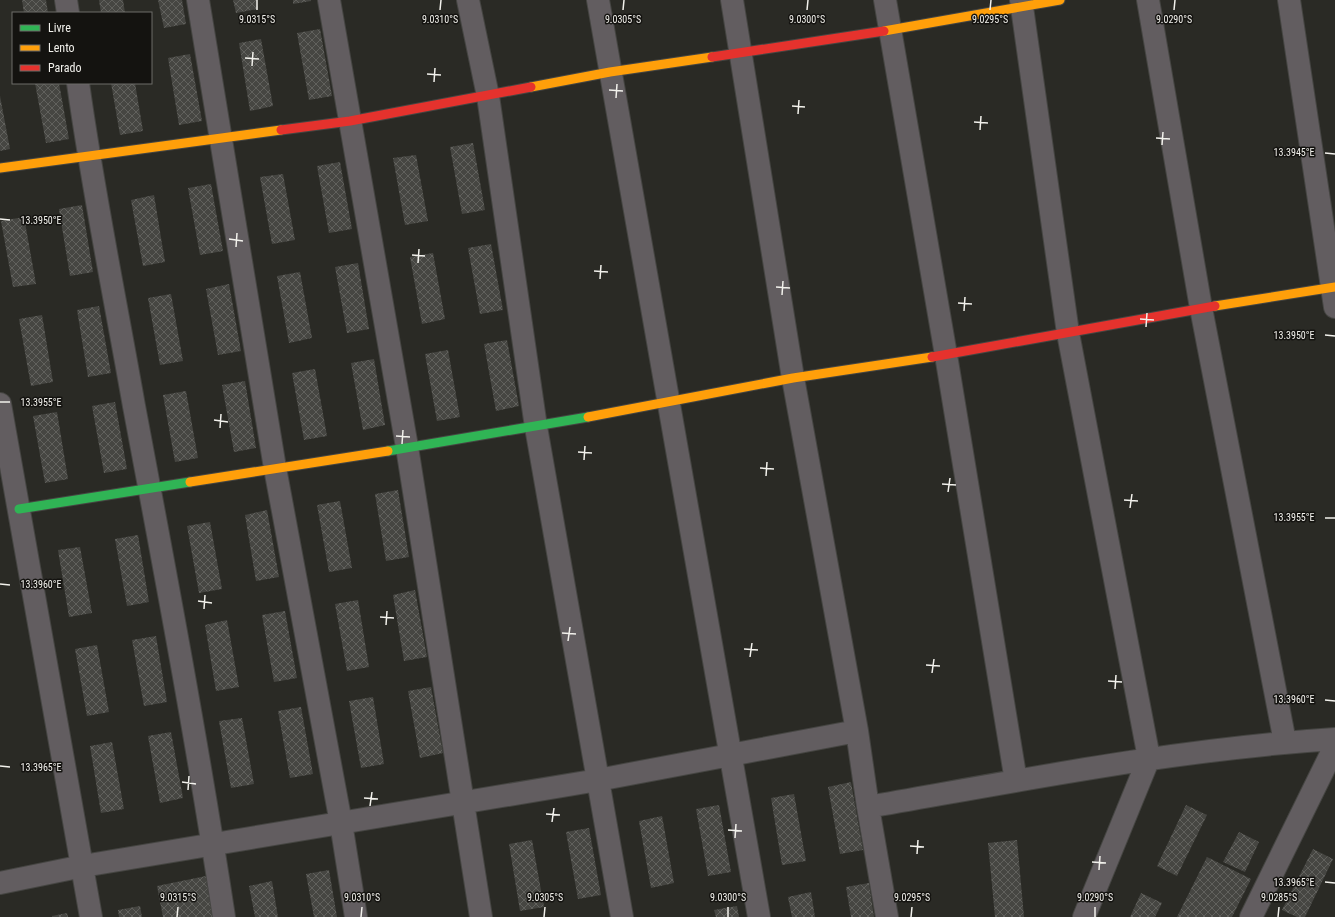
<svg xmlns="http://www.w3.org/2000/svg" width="1335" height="917" viewBox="0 0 1335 917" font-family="'Roboto Condensed',sans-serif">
<defs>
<pattern id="building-cross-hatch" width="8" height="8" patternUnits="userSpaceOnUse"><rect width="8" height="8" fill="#464642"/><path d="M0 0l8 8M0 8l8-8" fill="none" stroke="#61615d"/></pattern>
</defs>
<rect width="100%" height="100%" fill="#2a2a25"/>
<path fill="url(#building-cross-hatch)" d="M22,0h24l2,13h-24z
M99,0h24l2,13h-24z
M158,0h24l4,24 -22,4z
M233,0h24l1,9 -22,4z
M293,0h18v1l-18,3z
M320,29l12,67 -23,4 -12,-67z
M261,39l12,67 -23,5 -11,-68z
M190,54l12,67 -23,4 -11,-67z
M35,83h24l10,56 -23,4z
M111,83h24l8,48 -23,4z
M0,96l10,53 -10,2z
M473,143l12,67 -23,4 -12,-67z
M416,155l12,66 -23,4 -12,-67z
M340,162l12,67 -23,4 -12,-67z
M283,174l12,66 -23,4 -12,-67z
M211,184l12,67 -23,4 -12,-67z
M154,195l11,67 -22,4 -12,-66z
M82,205l11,67 -23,4 -11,-67z
M24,217l12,67 -23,3 -12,-66z
M491,244l12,66 -23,4 -12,-66z
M433,253l12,66 -23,5 -12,-67z
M358,263l11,66 -22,4 -12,-66z
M300,272l12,66 -23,5 -12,-67z
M229,284l12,67 -23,4 -12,-66z
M171,294l12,67 -23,4 -12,-67z
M99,306l12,67 -23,4 -11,-67z
M42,315l11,67 -22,4 -12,-67z
M507,340l12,66 -23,5 -12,-67z
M448,350l12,67 -23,4 -12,-67z
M374,359l11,66 -22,5 -12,-67z
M315,369l12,67 -23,4 -12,-67z
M245,381l11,67 -22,4 -12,-67z
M186,391l12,67 -23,4 -12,-67z
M115,402l12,67 -23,4 -12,-67z
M57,412l11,67 -23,4 -12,-67z
M398,490l11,67 -23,4 -11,-67z
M340,501l12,67 -23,4 -12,-67z
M267,510l12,67 -23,4 -11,-66z
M210,522l12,67 -23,4 -12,-67z
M138,535l11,67 -22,4 -12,-67z
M80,547l12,66 -23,4 -11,-67z
M415,590l12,67 -23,4 -11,-66z
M358,600l11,67 -22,4 -12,-67z
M285,611l12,67 -23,4 -12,-67z
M227,620l12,67 -23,4 -11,-66z
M156,636l11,66 -23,4 -12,-66z
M97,645l12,67 -22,4 -12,-67z
M431,687l12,66 -23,5 -12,-67z
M373,697l11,67 -23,4 -12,-67z
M301,707l12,67 -23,4 -12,-67z
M242,718l12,66 -23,4 -12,-67z
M171,732l12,66 -23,5 -12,-67z
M112,742l12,67 -23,4 -11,-67z
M851,782l12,68 -23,4 -12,-67z
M794,794l12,67 -24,4 -11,-67z
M719,805l12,67 -23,4 -12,-67z
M1186,805l21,10 -30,61 -20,-10z
M662,816l12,67 -23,5 -12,-67z
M589,828l12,67 -23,4 -12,-67z
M1239,832l20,10 -14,30 -22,-10z
M532,840l12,67 -24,4 -11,-67z
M1017,840l7,77h-29l-7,-74z
M1313,849l20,10 -28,58h-8l-15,-7z
M1207,857l44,22 -19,38h-55z
M329,870l8,47h-23l-8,-43z
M206,876l8,41h-51l-6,-31z
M272,881l6,36h-23l-6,-31z
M869,883l5,34h-23l-5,-30z
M811,892l4,25h-23l-4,-20z
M1141,893l21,10 -7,14h-25z
M140,906l2,11h-23l-1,-7z
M737,906l2,11h-23l-2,-7z
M67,913l1,4h-15l-1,-1z"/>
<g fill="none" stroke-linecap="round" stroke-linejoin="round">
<g stroke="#454542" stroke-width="24">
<path id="street" d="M66,0l2,13
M198,0l77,468 66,355 15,94
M329,0l78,447 74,470
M468,0l20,96 48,331 86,490
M598,0l161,917
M732,0l61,378 64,353 11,76 19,110
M885,0l61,355 70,426
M1021,0l47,333 81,425 -65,159
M1148,0l53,308 84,434
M1289,0l46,307
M78,83c15,108 37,215 56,323 32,170 64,340 90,511
M0,404l91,513
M868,807c155,-27 310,-58 467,-68
M0,883l83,-17 515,-86 259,-49
M1251,917l84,-171"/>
</g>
<g stroke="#454542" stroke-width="11">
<path id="fast" d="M388,451l200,-34
M19,509l171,-27"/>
</g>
<g stroke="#454542" stroke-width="11">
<path id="slow" d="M884,31l176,-31
M531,87l79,-15 102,-15
M0,168l281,-38
M1215,306l120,-19
M588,417l205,-39 139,-21
M190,482l198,-31"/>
</g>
<g stroke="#454542" stroke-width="11">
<path id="jam" d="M712,57l172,-26
M281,130l69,-9 181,-34
M932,357l283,-51"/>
</g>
<use href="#street" stroke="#625d60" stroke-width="22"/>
<use href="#fast" stroke="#30b455" stroke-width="9"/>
<use href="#slow" stroke="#ff9f0a" stroke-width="9"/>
<use href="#jam" stroke="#e5322d" stroke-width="9"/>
</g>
<path fill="none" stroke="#f2f1ec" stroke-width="1.5" d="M257,10v-10M440,10l1,-10M623,10l1,-10M807,10l1,-10M990,10l1,-10M1174,10l1,-10M245,58l14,1M252,66l1,-14M427,74l14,1M434,82l1,-14M609,90l14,1M616,98l1,-14M792,106l13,1M798,114l1,-14M974,122l14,1M980,130l1,-14M1156,138l14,1M1162,145l1,-13M1325,153l10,1M0,219l10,1M229,239l14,2M236,247l1,-14M412,255l13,1M418,263l1,-14M594,271l14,1M600,279l1,-14M776,287l14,1M782,295l1,-14M958,303l14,1M964,311l1,-14M1140,319l14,1M1146,327l1,-14M1325,335l10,1M0,402h10M214,420l14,2M220,428l1,-14M396,436l14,1M402,444l1,-14M578,452l14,1M584,460l1,-14M760,468l14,1M766,476l1,-14M942,484l14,1M948,492l2,-14M1124,500l14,1M1130,508l2,-14M1325,518h10M0,584l10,1M198,601l14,2M204,609l1,-14M380,617l14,1M386,625l1,-14M562,633l14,1M568,641l2,-14M744,649l14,1M750,657l2,-14M926,665l14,1M932,673l2,-14M1108,681l14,1M1115,689l1,-14M1325,700l10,1M0,766l10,1M182,782l14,2M188,790l1,-14M364,798l14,1M370,806l2,-14M546,814l14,1M552,822l2,-14M728,830l14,1M735,838l1,-14M910,846l14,1M917,854l1,-14M1092,862l14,1M1099,870l1,-14M1325,882l10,1M177,917l1,-10M361,917l1,-10M544,917l1,-10M728,917v-10M911,917l1,-10M1095,917v-10M1278,917l1,-10"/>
<g font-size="10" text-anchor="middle" fill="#f2f1ec" stroke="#141310" stroke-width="3" stroke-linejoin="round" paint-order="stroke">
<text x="257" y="23">9.0315°S</text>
<text x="440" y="23">9.0310°S</text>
<text x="623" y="23">9.0305°S</text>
<text x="807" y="23">9.0300°S</text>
<text x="990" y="23">9.0295°S</text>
<text x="1174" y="23">9.0290°S</text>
<text x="1294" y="156">13.3945°E</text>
<text x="41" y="224">13.3950°E</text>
<text x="1294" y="339">13.3950°E</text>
<text x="41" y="406">13.3955°E</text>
<text x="1294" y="521">13.3955°E</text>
<text x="41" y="588">13.3960°E</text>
<text x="1294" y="703">13.3960°E</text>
<text x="41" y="771">13.3965°E</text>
<text x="1294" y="886">13.3965°E</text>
<text x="178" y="901">9.0315°S</text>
<text x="362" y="901">9.0310°S</text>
<text x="545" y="901">9.0305°S</text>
<text x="728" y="901">9.0300°S</text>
<text x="912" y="901">9.0295°S</text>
<text x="1095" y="901">9.0290°S</text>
<text x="1279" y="901">9.0285°S</text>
</g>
<rect x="12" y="12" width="140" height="72" fill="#141310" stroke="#6d6c68"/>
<rect x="20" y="25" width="20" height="6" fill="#30b455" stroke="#6d6c68"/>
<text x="48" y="32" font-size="12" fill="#f2f1ec">Livre</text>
<rect x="20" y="45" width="20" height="6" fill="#ff9f0a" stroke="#6d6c68"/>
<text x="48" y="52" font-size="12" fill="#f2f1ec">Lento</text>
<rect x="20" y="65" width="20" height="6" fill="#e5322d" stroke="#6d6c68"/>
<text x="48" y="72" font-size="12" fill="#f2f1ec">Parado</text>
</svg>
